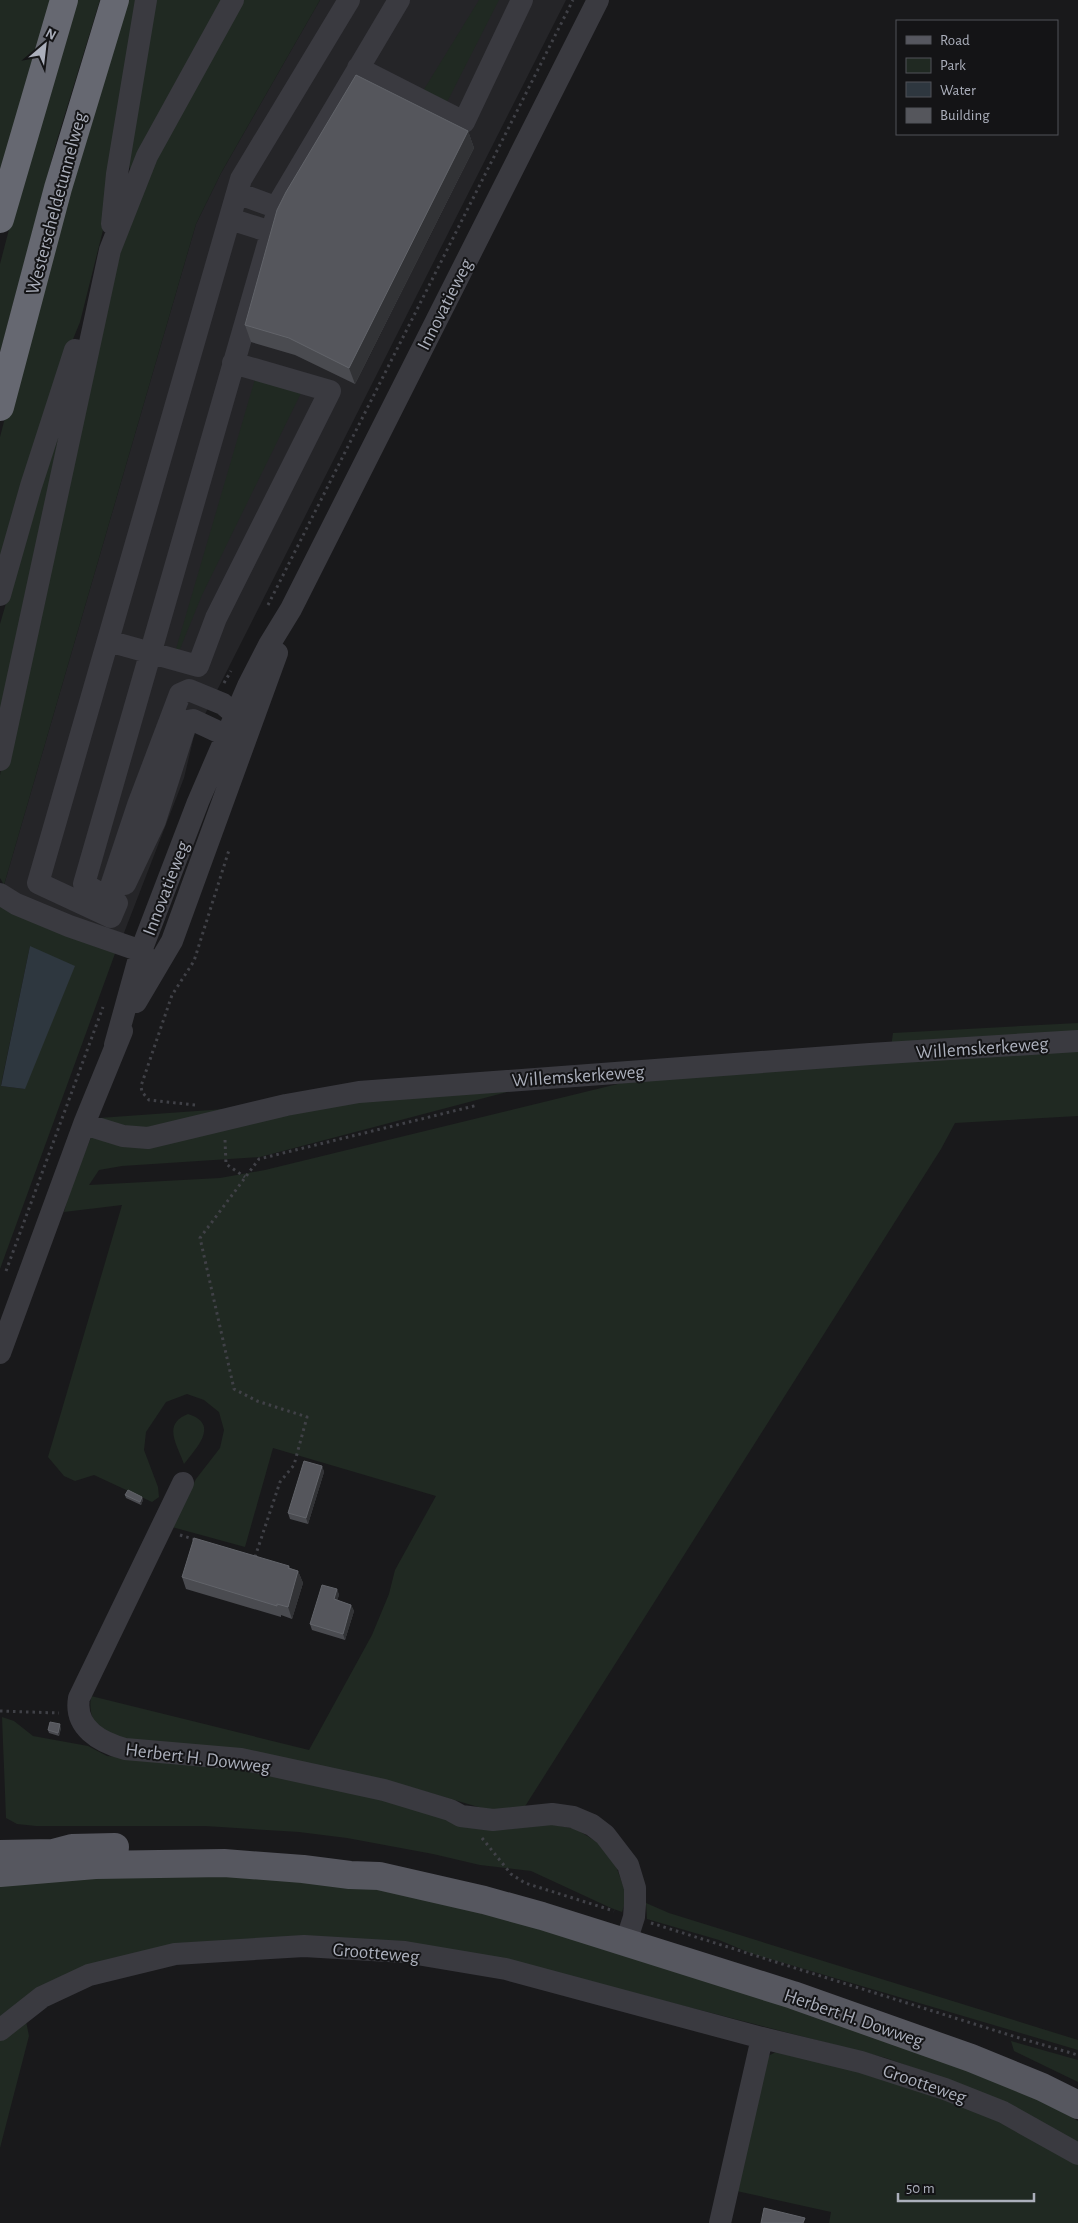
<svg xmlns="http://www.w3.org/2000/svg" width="1078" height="2223" viewBox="0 0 1078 2223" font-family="'Alegreya Sans',sans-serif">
<rect width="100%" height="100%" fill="#19191b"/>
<path fill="#252528" d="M320,0h246l-372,736 -10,42 -62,160 -104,-40 -14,-13 192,-661 25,-51z"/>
<path fill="#202922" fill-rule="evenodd" d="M0,0h51l-51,172z
M75,0h25l-43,140 -57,213v-89l20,-77z
M128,0h12l-29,198 -31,124 -22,54 -58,203v-142l32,-124z
M152,0h73l-94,172 -3,-10z
M239,0h81l-99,173 -25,51 -192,661 -4,-7v-103l28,-132 97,-423z
M479,0h20l-54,106 -22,-15z
M72,376l-72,340v-92z
M255,379l46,14 -99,202 -22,54h-4z
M0,902l117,46 -117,321zM30,946l-5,143 -24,-3v-1z
M1078,1023v15l-187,9 2,-14z
M1078,1050v66l-123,7 -14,26 -417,659 -32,3 -82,-24 -298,-49c-17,-9 -24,-22 -21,-42l218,54 63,-115 17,-41 6,-24 41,-74 -163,-48 -28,99 -73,-20 24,-48 24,-31 4,-18 -5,-18 -15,-12 -17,-6 -21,8 -20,30 -2,18 14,37 1,10 -7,5 -58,-27 -19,6 -11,-5 -16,-19 74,-252 -58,7 7,-26 28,-68 423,-30 -262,69 -138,9 -23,4 -10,15 131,-7 45,-8 369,-90z
M188,1414c32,10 9,33 -4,50 -7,-20 -22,-40 4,-50z
M2,1717l12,4 19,15 55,10 19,10 131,10 338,63 21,13 16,16 14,38 -5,16 -11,-4 -80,-37 -51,-6 -47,-11 -86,-16 -48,-6 -94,-6h-169l-19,-2 -11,-6z
M244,1871l188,26 309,92 216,74 85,38 36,20v22l-114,-57 -78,-28 -342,-88 -363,-27 -181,78v-138z
M646,1903l23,10 409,127v10l-328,-97 -31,-13 -72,-21z
M25,2016l4,20 -29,112v-110z
M1011,2041l67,19v22l-64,-31z
M780,2050l111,24 187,83v66h-249l2,-11 -99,-22 32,-132z"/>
<path fill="#2e373f" d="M30,946l45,20 -50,123 -24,-3z"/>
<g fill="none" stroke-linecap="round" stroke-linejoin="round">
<path stroke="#404147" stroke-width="3" stroke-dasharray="2.5 4" stroke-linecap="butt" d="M268,605l305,-605
M224,683l7,-12
M195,1105l-46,-5 -7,-8 -1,-6 31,-91 22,-34 35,-111
M225,1140l1,24 19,13
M6,1271l97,-264
M180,1535l16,5
M255,1557l25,-75 14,-17 13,-48 -50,-16 -23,-12 -34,-151 59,-79 219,-54
M0,1711l59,2
M482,1838l29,36 14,9 89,28
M651,1923l365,114 62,18"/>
<path stroke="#3a3a40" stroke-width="22" d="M349,0l-108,179 -203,704 73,34 6,-14 -33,-19 197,-685 118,-199
M358,68l106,54 58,-122
M237,193l41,15
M230,219l41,13
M112,224l5,-50 29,-174
M0,595l31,-109 44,-136
M108,641l90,25 18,-48 114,-227 -97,-28
M0,760l110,-510 37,-94 86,-156
M125,884l30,-63 32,-100 6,-1 45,21
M0,894l16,10 53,22 72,25 9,11
M107,898l31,-93 42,-111 9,-4 34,14 22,19
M136,1002l36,-61 105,-288
M115,1045l26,-94 57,-149 50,-116 21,-41 22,-36 307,-609
M84,1124l39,12 25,2 138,-33 73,-13 511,-38 208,-13
M0,1353l84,-229 38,-93
M183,1483l-104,215c-5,29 20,44 46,51l116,10 143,31 66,20 11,6 32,4 59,-6 21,3 19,8 13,10 23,30 7,23v16l-1,13 -8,25
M0,2030l42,-33 47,-22 86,-21 129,-8 101,6 101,17 256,69 99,24 84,27 58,23 75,42
M720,2223l42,-185"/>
<path stroke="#56575f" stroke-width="28" d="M0,1854l53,-1 19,-5 43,-1
M0,1873l95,-8 129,-2 79,6 47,6 29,1 105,24 58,16 251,79 178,63 71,29 36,18"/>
<path stroke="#666871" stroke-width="28" d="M0,219l64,-219
M0,407l58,-219 57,-188"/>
</g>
<path fill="#4a4b50" d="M468,131l6,17 -119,236 -60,-29 -44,-13 -6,-17z
M322,1466l2,6 -16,52 -18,-5 -2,-6z
M125,1495l17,2 1,3 -2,5 -15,-7z
M289,1566l1,2 8,3 5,12 -11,36 -11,-4v2l-95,-28 -4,-12z
M337,1589l2,6 -2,5 14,5 3,6 -9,29 -33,-10 -2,-6z
M61,1728l-2,8 -10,-3 -1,-3z"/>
<path fill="#323336" d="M468,131l6,17 -119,236 -6,-16z
M322,1466l2,6 -16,52 -2,-6z
M142,1497l1,3 -2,5 -1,-3z
M298,1571l5,12 -11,36 -4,-12z
M337,1589l2,6 -3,10 -2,-6z
M351,1605l3,6 -9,29 -2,-6z
M60,1724l1,4 -2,8 -1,-3z"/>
<path fill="#55565c" stroke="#62646a" d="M356,75l112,56 -119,237 -60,-30 -44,-13 32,-115 9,-18z
M304,1461l18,5 -16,52 -18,-5z
M128,1490l14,7 -2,5 -15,-7z
M194,1538l95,28 -1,2 10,3 -10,36 -11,-3v2l-95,-29z
M322,1585l15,4 -3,10 17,6 -8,29 -33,-10z
M50,1722l10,2 -2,9 -10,-3z
M764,2208l41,10 -2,5h-42z"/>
<g text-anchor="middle" stroke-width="4" stroke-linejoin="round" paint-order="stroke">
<g font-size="19" fill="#abafbb" stroke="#141416">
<text transform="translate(55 203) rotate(-75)" y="7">Westerscheldetunnelweg</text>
<text transform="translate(444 304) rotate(-63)" y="7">Innovatieweg</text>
<text transform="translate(165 888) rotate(-69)" y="7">Innovatieweg</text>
<text transform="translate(982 1047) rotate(-4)" y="7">Willemskerkeweg</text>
<text transform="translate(578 1075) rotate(-4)" y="7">Willemskerkeweg</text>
<text transform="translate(198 1757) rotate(7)" y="7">Herbert H. Dowweg</text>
<text transform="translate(376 1952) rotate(5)" y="7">Grootteweg</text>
<text transform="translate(854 2017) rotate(19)" y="7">Herbert H. Dowweg</text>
<text transform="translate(925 2083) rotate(19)" y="7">Grootteweg</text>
</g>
</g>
<rect x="896" y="20" width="162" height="115" fill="#141416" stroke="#505258"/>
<rect x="906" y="36" width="25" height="8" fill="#56575f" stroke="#505258"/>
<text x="940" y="45" font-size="15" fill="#abafbb">Road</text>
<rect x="906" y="58" width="25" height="15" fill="#202922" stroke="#505258"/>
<text x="940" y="70" font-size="15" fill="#abafbb">Park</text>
<rect x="906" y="82" width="25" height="15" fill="#2e373f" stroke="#505258"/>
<text x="940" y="95" font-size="15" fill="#abafbb">Water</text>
<rect x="906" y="108" width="25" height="15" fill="#55565c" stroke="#505258"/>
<text x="940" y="120" font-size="15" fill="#abafbb">Building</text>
<g transform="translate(45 45) rotate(28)" stroke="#141416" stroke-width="4" paint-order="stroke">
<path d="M0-4L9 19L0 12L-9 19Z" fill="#abafbb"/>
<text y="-8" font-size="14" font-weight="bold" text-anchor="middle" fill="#abafbb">N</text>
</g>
<path d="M898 2193v8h136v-8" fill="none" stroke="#abafbb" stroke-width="2.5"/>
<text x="906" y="2193" font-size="15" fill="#abafbb" stroke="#141416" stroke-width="4" paint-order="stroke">50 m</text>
</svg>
